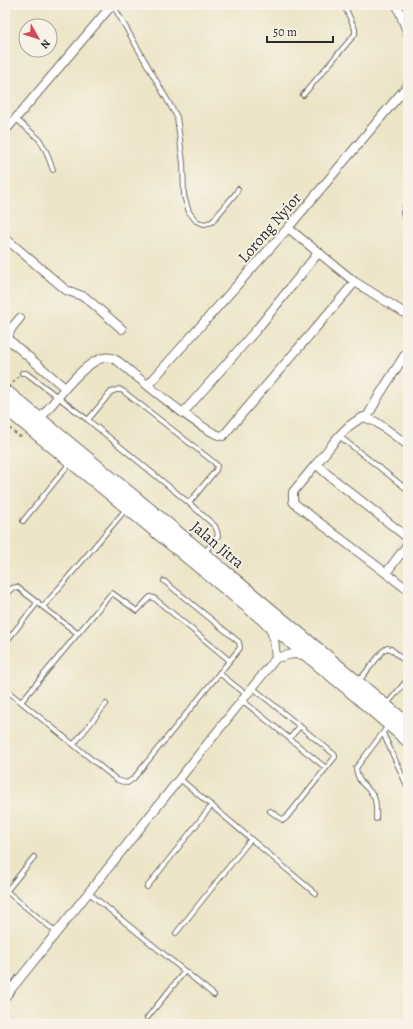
<svg xmlns="http://www.w3.org/2000/svg" width="413" height="1029" viewBox="0 0 413 1029" font-family="Alegreya,serif">
	<style>
		.lines { fill: none; stroke-linecap: round; stroke-linejoin: round }
		.service-casing { stroke: #6f6c62; stroke-width: 6 }
		.minor-casing { stroke: #6f6c62; stroke-width: 10 }
		.trunk-casing { stroke: #6f6c62; stroke-width: 15 }
		.path { stroke: #6f6c62; stroke-width: 1.5; stroke-dasharray: 3 3; stroke-linecap: butt }
		.service { stroke: #fff; stroke-width: 4 }
		.minor { stroke: #fff; stroke-width: 8 }
		.trunk { stroke: #fff; stroke-width: 13 }
		.path-bridge { stroke: #6f6c62; stroke-width: 1.5; stroke-dasharray: 3 3; stroke-linecap: butt }
		.labels { text-anchor: middle; stroke-width: 3.5; stroke-linejoin: round; paint-order: stroke }
		.street-label { font-size: 16px; fill: #2b2b2b; stroke: #f7f3e8 }
	</style>
	<rect width="100%" height="100%" fill="#f7f3e8"/>
	<filter id="ink" filterUnits="userSpaceOnUse"><feTurbulence type="fractalNoise" baseFrequency=".025" numOctaves="2"/><feDisplacementMap in="SourceGraphic" scale="8" xChannelSelector="R" yChannelSelector="G"/><feConvolveMatrix kernelMatrix="1 2 1 2 8 2 1 2 1" color-interpolation-filters="sRGB"/></filter>
	<filter id="wash" filterUnits="userSpaceOnUse"><feTurbulence type="fractalNoise" baseFrequency=".012" numOctaves="4" result="noise"/><feDisplacementMap in="SourceGraphic" scale="16" xChannelSelector="R" yChannelSelector="G"/><feGaussianBlur stdDeviation="0.9" result="paint"/><feColorMatrix in="noise" values="0 0 0 0 0 0 0 0 0 0 0 0 0 0 0 0 0 1.4 0 .05"/><feComposite in="paint" operator="in"/></filter>
	<g filter="url(#wash)">
		<rect width="100%" height="100%" fill="#ece5c7"/>
	</g>
	<g filter="url(#ink)">
		<g class="lines">
			<g class="service-casing">
				<path id="service" d="M113 5 177 117 183 163 184 196 189 212 196 221 204 224 212 222 236 193 238 189
					M303 95 355 34V29L344 5
					M16 119 39 139 46 151 53 170
					M22 373H26L88 420 189 503 215 526 217 531 218 536 205 552
					M88 420 111 392 119 389 123 391 215 463 217 466 216 470 189 503
					M339 436 408 490
					M23 521 70 463
					M5 596 12 588 17 587 77 633
					M43 607 127 508
					M5 643 38 602
					M219 673 247 695
					M358 682 383 651 387 648 391 649 408 664
					M253 688 335 755V757L286 818 283 820 270 811
					M5 689 117 780 127 783 133 779 240 648 239 642 164 581
					M243 701 326 768
					M21 702 110 595 112 593 137 611 150 597 154 598 229 660
					M387 704 408 679
					M383 733 408 788
					M290 738 300 726
					M74 744 106 704
					M180 779 316 894
					M376 819C376 812 377 803 374 797 367 784 359 787 356 768L388 726
					M147 887 212 805
					M5 890 57 933
					M5 893 34 857
					M89 893 214 995
					M176 933 251 839
					M147 1018 185 971"/>
			</g>
			<g class="minor-casing">
				<path id="minor" d="M397 5 408 34
					M5 131 112 5
					M408 206 405 213 408 218
					M288 228 355 282 408 315
					M5 238 66 290 85 297 122 329
					M20 318C15 324 7 331 9 340L65 388
					M148 385 288 228 408 85
					M183 413 257 329 319 252
					M367 417 380 394 408 350
					M40 419C53 404 89 352 111 358 114 358 117 361 119 362 136 376 207 436 223 436L355 282
					M408 445 376 422 364 417C342 426 331 448 316 464L327 474 408 538
					M316 464 293 492V501L295 504 386 573 408 544
					M386 573 408 590
					M269 626 274 639 276 658
					M5 997 276 658 293 654 306 655"/>
			</g>
			<g class="trunk-casing">
				<path id="trunk" d="M5 391 203 554 408 725
					M5 407 349 689 408 740"/>
			</g>
			<path class="path" d="M13 383 18 377
				M5 424 18 436H22"/>
			<use href="#service" class="service"/>
			<use href="#minor" class="minor"/>
			<use href="#trunk" class="trunk"/>
			<path class="path-bridge" d="M5 393 10 386"/>
		</g>
	</g>
	<g class="labels">
		<g class="street-label">
			<text transform="translate(269 227) rotate(-49)" y="6">Lorong Nyior</text>
			<text transform="translate(218 544) rotate(40)" y="6">Jalan Jitra</text>
		</g>
	</g>
	<rect width="413" height="1029" fill="none" stroke="#f7f3e8" stroke-width="20"/>
	<g transform="translate(38 38) rotate(129)"><circle r="19" fill="#f7f3e8" stroke="#a5a39c"/>
	<path d="M0-3L7 15L0 10L-7 15Z" fill="#d1495b"/>
	<text y="-6" font-size="11" font-weight="bold" text-anchor="middle" fill="#2b2b2b">N</text>
	</g>
	<path d="M267 36v6h66v-6" fill="none" stroke="#2b2b2b" stroke-width="2"/>
	<text x="273" y="36" font-size="12" fill="#2b2b2b" stroke="#f7f3e8" stroke-width="3" paint-order="stroke">50 m</text>
</svg>
